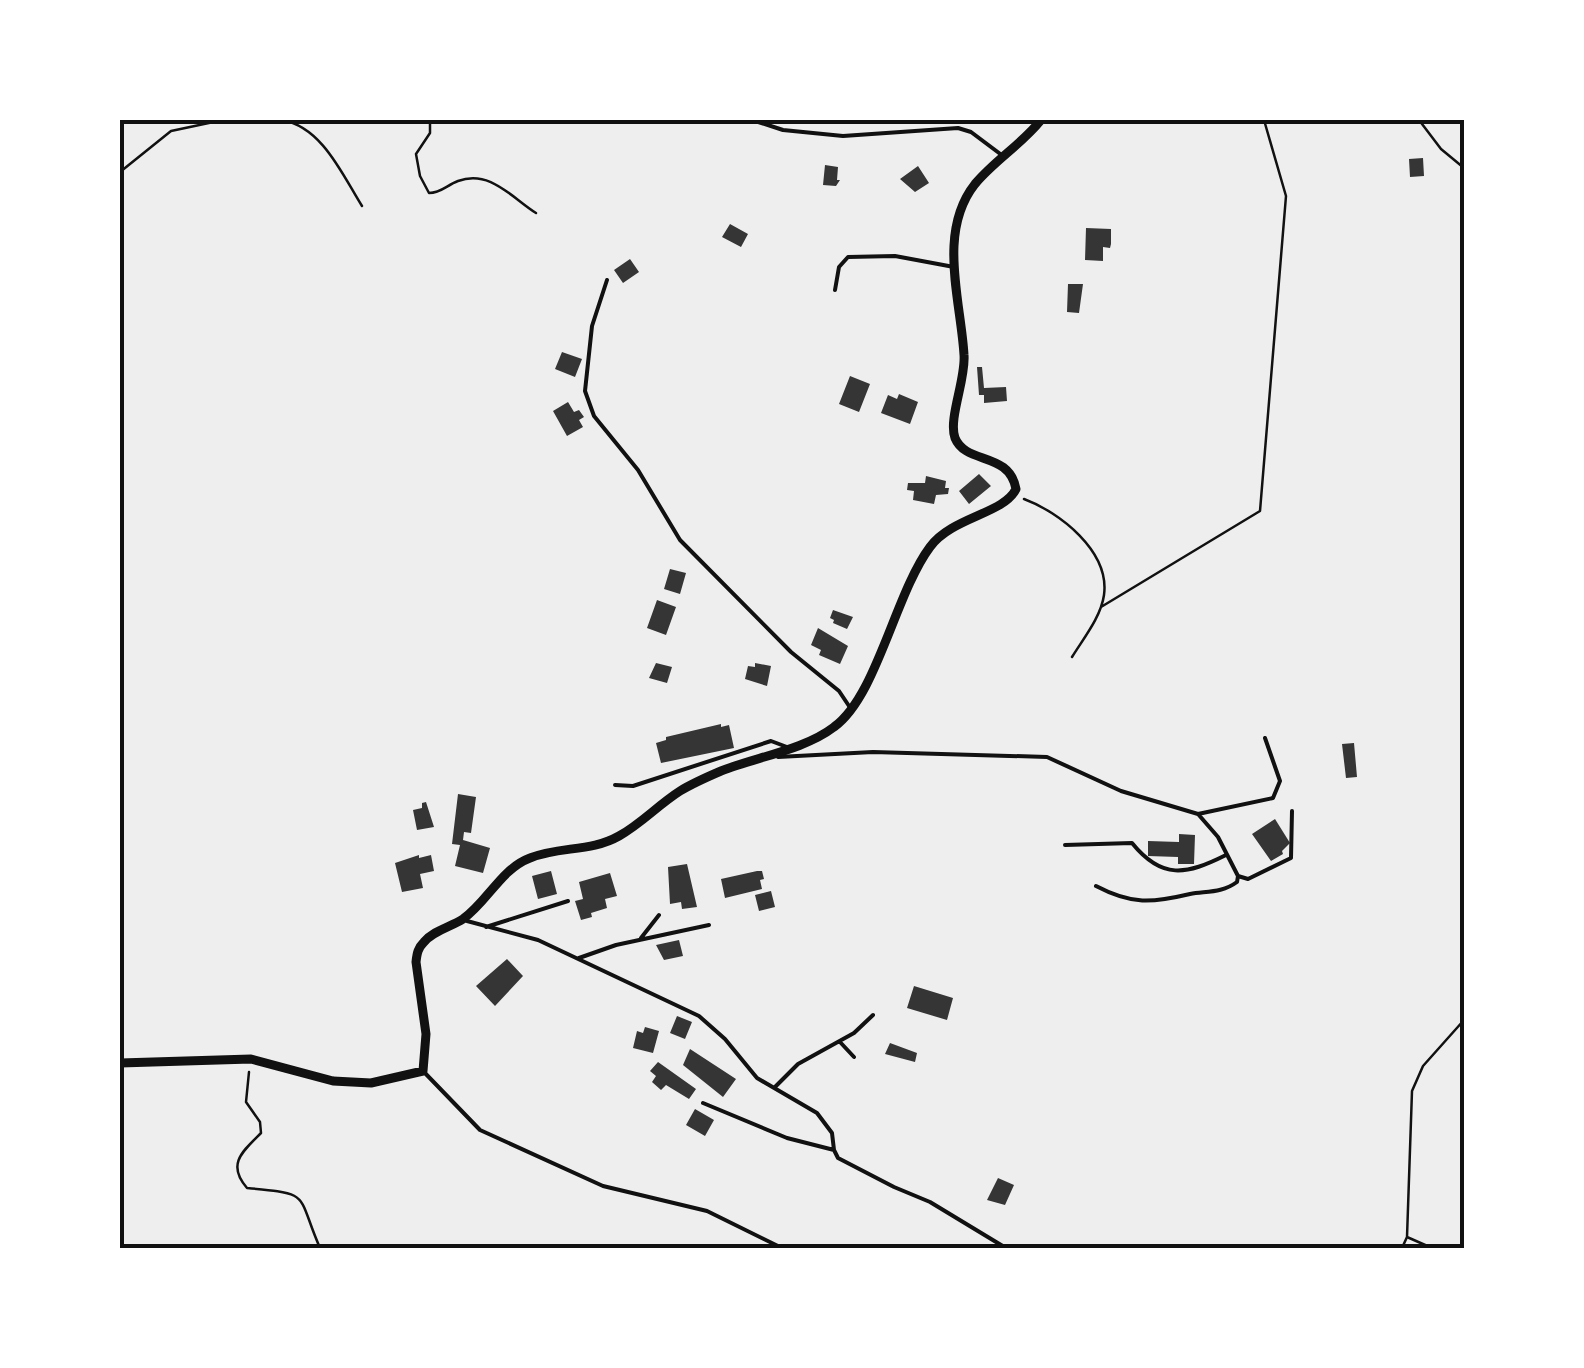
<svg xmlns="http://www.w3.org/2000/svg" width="1584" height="1368" viewBox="0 0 1584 1368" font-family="'Exo 2',sans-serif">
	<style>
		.green { fill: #eee }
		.building { fill: #353535 }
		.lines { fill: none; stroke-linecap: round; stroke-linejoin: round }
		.path { stroke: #111; stroke-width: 2.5 }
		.service { stroke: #111; stroke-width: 4 }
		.minor { stroke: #111; stroke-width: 9 }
		.neatline { fill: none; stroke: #111; stroke-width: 4 }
	</style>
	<rect width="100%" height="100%" fill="#fff"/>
	<path class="green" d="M120 120H1464V1248H120Z"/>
	<path class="building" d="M1423 158 1424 176 1410 177 1409 159Z
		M825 165 838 167 837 180H840L836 186 823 185Z
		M918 166 929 183 915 192 900 179Z
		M730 224 748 234 741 247 722 237Z
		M1086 228 1111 229V244L1110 248 1103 247V261L1085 260Z
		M630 259 639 272 623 283 614 270Z
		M1068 284H1083L1079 313 1067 312Z
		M562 352 582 359 575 377 555 369Z
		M977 367H982L984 388 1006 387 1007 401 984 403V395H979Z
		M850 376 870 384 859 412 839 404Z
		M899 394 918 402 910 424 881 413 888 395 897 399Z
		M568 402 574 412 579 410 584 417 579 420 583 427 567 436 553 411Z
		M979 474 991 486 969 504 959 491Z
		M926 476 946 481 945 488H949L948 494 936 495 934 504 913 500 914 491 907 490 908 483H925Z
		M670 569 686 573 680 594 664 589Z
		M657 600 676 607 666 635 647 628Z
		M833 610 853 617 847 629 833 623 834 620 830 618Z
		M818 628 848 646 840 664 819 655 821 650 811 645Z
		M656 663 672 667 667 683 649 678Z
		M755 663 771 666 767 686 745 679 748 666 755 667Z
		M721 724V727L729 725 734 748 661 763 656 743 666 740V737Z
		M1354 743 1357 777 1346 778 1342 744Z
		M458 794 476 797 471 833 464 832 463 840 490 848 483 873 455 866 460 845 452 844Z
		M426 802 434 827 417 830 413 810 422 808V803Z
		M1275 819 1290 843 1282 851 1283 854 1271 861 1252 834Z
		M1179 834 1195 835 1194 864H1178V857L1148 856V841L1179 842Z
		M419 855V858L431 855 434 871 420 874 423 888 402 892 395 863Z
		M687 864 697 907 682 909 681 902 670 904 668 867Z
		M551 871 557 894 538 899 532 876Z
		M757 871H762L764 879 760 880 762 889 725 898 721 879Z
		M610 873 617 896 605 899 607 908 591 913 592 917 581 920 575 901 583 899 579 882Z
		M771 891 775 907 759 911 755 895Z
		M679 940 683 956 664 960 656 945Z
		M507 959 523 976 495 1006 476 986Z
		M914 986 953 998 947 1020 907 1008Z
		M677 1016 692 1022 685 1039 670 1033Z
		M645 1027 659 1031 653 1053 633 1048 637 1031 643 1033Z
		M890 1043 917 1053 915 1062 885 1054Z
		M690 1049 736 1079 723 1097 683 1065Z
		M658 1062 696 1089 689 1099 666 1085 661 1090 652 1082 656 1076 650 1071Z
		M695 1109 714 1120 705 1136 686 1125Z
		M998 1178 1014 1185 1005 1205 987 1200Z"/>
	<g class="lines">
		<path class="path" d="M282 120C322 127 342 174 362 206
			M430 120V133L416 154 420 176 429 193C441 193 447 185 458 181 490 169 512 198 536 213
			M1419 120 1441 149 1464 168
			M120 172 171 131 223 120
			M1024 499C1059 512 1110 551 1104 595 1101 617 1083 639 1072 657
			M1101 607 1260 511 1286 196 1264 120
			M249 1072 246 1102 260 1122 261 1133C243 1151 226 1164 247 1188 313 1194 296 1193 320 1248
			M1407 1237 1432 1248
			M1402 1248 1407 1237 1412 1091 1423 1066 1464 1020"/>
		<path class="service" d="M752 120 783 130 843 136 958 128 971 132 1003 156
			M607 280 592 326 585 391 594 416 638 470 680 540 791 652 839 691 849 706
			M835 290 839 267 848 257 895 256 954 267
			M778 757 873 752 1047 757 1121 791 1198 814 1218 837 1238 876
			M615 785 633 786 771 741 787 747
			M1198 814 1273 798 1280 781 1265 738
			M1065 845 1132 843C1162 880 1186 875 1226 855
			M1238 876 1248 879 1291 858 1292 811
			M1096 886C1132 905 1152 903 1190 894 1207 891 1222 893 1237 882L1238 876
			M467 921 538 940 699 1016 725 1039 757 1078 817 1113 832 1133 834 1150 838 1158 894 1187 930 1202 1006 1248
			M486 927 568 901
			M641 938 659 915
			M579 958 616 945 709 925
			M840 1042 854 1057
			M423 1071 480 1130 603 1186 707 1211 782 1248
			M775 1087 798 1064 854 1033 873 1015
			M703 1103 787 1138 834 1150"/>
		<path class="minor" d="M120 1063 251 1059 333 1081 371 1083 423 1071 426 1034 416 962C417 953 418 948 424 942 434 930 451 927 463 919 488 901 501 869 530 858 559 846 591 852 619 836 641 824 658 805 680 791 693 783 707 777 721 771 756 757 804 750 834 727 877 696 895 594 930 547 952 517 1004 514 1016 489 1009 451 966 465 955 438 948 419 966 379 964 355 961 301 937 232 975 184 995 160 1022 144 1041 120"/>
	</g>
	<rect width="1584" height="1368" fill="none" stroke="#ffffff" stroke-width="245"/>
	<rect x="122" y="122" width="1340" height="1124" class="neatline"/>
</svg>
